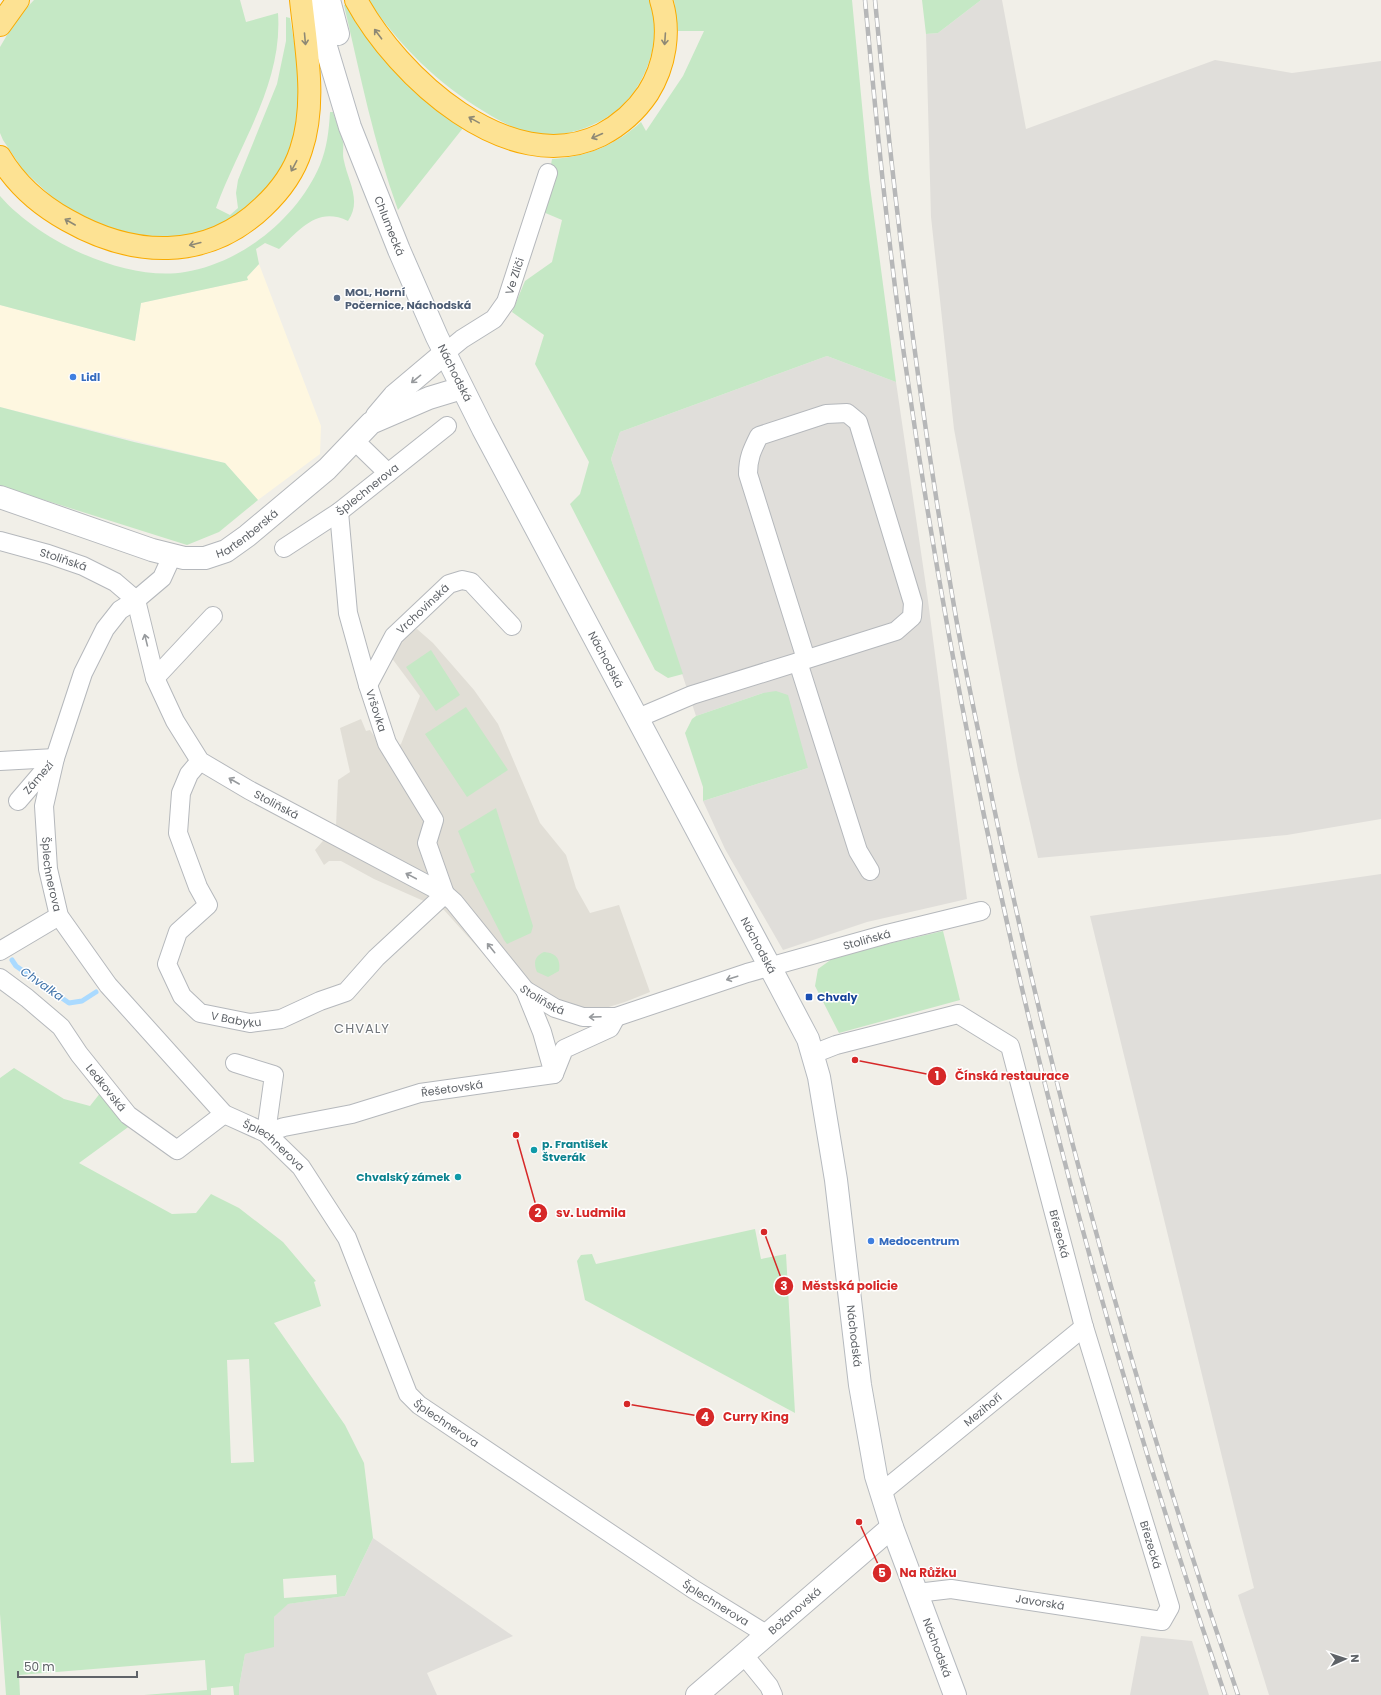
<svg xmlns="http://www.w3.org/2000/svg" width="1381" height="1695" viewBox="0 0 1381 1695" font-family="Poppins,sans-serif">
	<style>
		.commercial { fill: #fef7e0 }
		.industrial { fill: #e0deda }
		.education { fill: #e1ded6 }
		.green { fill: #c5e8c5; fill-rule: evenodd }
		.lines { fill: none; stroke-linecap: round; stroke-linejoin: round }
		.stream { stroke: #aadaff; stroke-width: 5 }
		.minor-casing { stroke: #b5b8bc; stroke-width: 20 }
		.tertiary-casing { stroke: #b5b8bc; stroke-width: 24 }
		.secondary-casing { stroke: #b6babf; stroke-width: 24 }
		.motorway-casing { stroke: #f9ab00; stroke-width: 24 }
		.minor { stroke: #fff; stroke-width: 18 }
		.tertiary { stroke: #fff; stroke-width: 22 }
		.secondary { stroke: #fff; stroke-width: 22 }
		.motorway { stroke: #fde293; stroke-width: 22 }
		.rail-casing { stroke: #b6b7b8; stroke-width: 4.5 }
		.rail { stroke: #fff; stroke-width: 3; stroke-dasharray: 9; stroke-linecap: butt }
		.oneway { stroke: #8e8975 }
		.oneway2 { stroke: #979a9d }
		.service-dot { fill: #5c6f8a; stroke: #fff; stroke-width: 1.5 }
		.shop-dot { fill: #3f7fe0; stroke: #fff; stroke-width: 1.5 }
		.transit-dot { fill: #1a4fb4; stroke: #fff; stroke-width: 1.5 }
		.culture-dot { fill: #0f9aa8; stroke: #fff; stroke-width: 1.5 }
		.labels { text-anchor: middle; stroke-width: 3; stroke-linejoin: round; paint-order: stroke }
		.street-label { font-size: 11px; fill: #5f6368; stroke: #fff }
		.service-label { font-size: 11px; font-weight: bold; fill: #4e5e75; stroke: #fff; text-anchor: start }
		.shop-label { font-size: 11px; font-weight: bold; fill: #366cbe; stroke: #fff; text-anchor: start }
		.transit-label { font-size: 11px; font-weight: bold; fill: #164399; stroke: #fff; text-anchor: start }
		.culture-label { font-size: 11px; font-weight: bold; fill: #0d838f; stroke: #fff; text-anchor: start }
		.water-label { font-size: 12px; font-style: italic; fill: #4174aa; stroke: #fff }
		.quarter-label { font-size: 13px; letter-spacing: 1px; fill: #70757a; stroke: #fff }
		.leader { fill: none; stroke: #d62828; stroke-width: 1.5 }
		.callout-dot { fill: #d62828; stroke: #fff; stroke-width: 1.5 }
		.mark-label { font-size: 12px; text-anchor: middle; font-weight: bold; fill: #fff }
		.callout-label { font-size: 12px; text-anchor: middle; font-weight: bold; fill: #d62828; stroke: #fff; stroke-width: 3; stroke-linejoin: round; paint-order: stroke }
	</style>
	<rect width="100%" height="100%" fill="#f1efe8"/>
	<path class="commercial" d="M259 264 321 426 320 454 258 500 225 463 0 407V305L135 341 141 303 247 280V277Z"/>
	<path class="industrial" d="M981 0H1002L1026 129 1215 60 1292 73 1381 61V819L1287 835 1038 858 1018 770 954 429 931 217 926 34 938 33Z
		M827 356 896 382 927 593 967 899 867 922 783 950 725 849 703 801 808 768 763 693 696 716 611 459 620 432Z
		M1381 874V1695H1269L1238 1595 1254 1588 1090 916Z
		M373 1538 513 1636 427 1673 437 1695H239V1687L245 1654 274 1646V1617L287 1604 345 1596Z
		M1141 1636 1192 1641 1209 1695H1130Z"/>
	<path class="education" d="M417 629 433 643 474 690 498 724 540 823 566 855 576 888 590 913 619 905 650 992 625 1002 599 1010 581 1011 505 978 444 910 374 879 341 861H329L324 865 315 850 336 826 338 780 350 772 340 728 361 719 366 731 370 730 386 753 401 744 420 696 388 653 396 638Z"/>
	<path class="green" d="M34 0H240L246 22 278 13C283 84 239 144 216 208L230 215 238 208 236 193 238 180 277 84 286 41V17L290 18 298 65 300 96 296 135 278 176 243 213 201 234 164 240 109 229 70 210 52 197 23 170 3 140 0 133V47L17 18Z
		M368 0H650C660 28 653 60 639 84 628 103 611 117 592 125 577 132 561 135 544 135 523 134 503 123 485 112 437 83 400 46 368 0Z
		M674 0H852L869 179 896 382 827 356 620 432 611 459 683 674 668 678 655 670 570 504 580 494 589 462 535 364 544 335 512 312 525 281 552 262 562 220 543 212 552 159C587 157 616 145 641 122L646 131 683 76 704 31H678Z
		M922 0H981L938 33 926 34Z
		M347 4C375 54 414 97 463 128L398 210C374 144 360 74 344 5Z
		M330 112H333C336 122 341 132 343 142 344 148 342 154 344 161 348 181 362 201 348 221 317 206 300 230 279 249L265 243 256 249 259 264 247 277 248 280 141 303 135 341 0 305V196C39 241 125 282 185 272 241 263 297 219 320 165 327 148 329 130 330 112Z
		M0 407 134 442 225 463 258 500 219 532 187 545 0 486Z
		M431 650 460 695 436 711 406 667Z
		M776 691 788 695 808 768 703 801V787L685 733 692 719 696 716 763 693Z
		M466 707 508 770 467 797 425 734Z
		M496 808 533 926 531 933 507 944 504 940 470 874 475 872 458 831Z
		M943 931 960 1000 839 1033 815 986 818 969 836 956Z
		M544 952C556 953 561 959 559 971L548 977 537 972C533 962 535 956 544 952Z
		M14 1068 64 1099 90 1106 101 1092 131 1125 79 1163 172 1214 196 1213 211 1194 239 1208 283 1242 316 1281 314 1282 321 1306 274 1323 345 1425 364 1463 373 1538 345 1596 288 1604 274 1617V1647L245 1654 239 1687V1695H234L233 1686 211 1688V1695H144L207 1690 205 1660 19 1675 20 1695H6L0 1614V1078ZM249 1359 254 1462 231 1463 227 1360ZM336 1575 337 1594 284 1598 283 1579Z
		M755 1229 761 1259 786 1254 795 1413 585 1300 577 1261 581 1255 592 1254 596 1264Z"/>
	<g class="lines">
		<path class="stream" d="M12 960 16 966 69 1003 82 1001 96 992"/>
		<g class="minor-casing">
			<g id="minor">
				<path id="s1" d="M445 353 462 339 494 319 506 302 548 173"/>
				<path d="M355 441 388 473"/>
				<path id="s2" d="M339 512 348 613 368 685 387 743 434 820 427 843 445 894"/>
				<path id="s3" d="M0 541 48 554 83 566 115 582 136 600 155 678 175 721 200 761 249 790 445 894 454 902 525 990 555 1008 583 1017H616L747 973 887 934 981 911"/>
				<path id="s4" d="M284 548 339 512 447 426"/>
				<path id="s5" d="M172 556 162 578 136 600 120 610 105 629 83 673 55 758 44 806 48 869 59 916 108 985 224 1114 266 1133 301 1167 347 1238 408 1394 419 1405 693 1589 766 1634"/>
				<path d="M798 662 896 631 912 617 913 603 858 422 847 413 826 414 759 436C752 450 748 458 748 474L806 659"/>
				<path d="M155 678 213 616"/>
				<path id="s6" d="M368 685 394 636 449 584 462 580 471 582 512 626"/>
				<path d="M638 718 692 695 798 662 858 851 870 871"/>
				<path d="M0 761 55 758"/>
				<path id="s7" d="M200 761 189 774 181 793 178 833 198 887 208 905 178 932 167 964 182 996 200 1013 250 1023 281 1019 320 1001 346 992 376 958 445 894"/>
				<path id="s8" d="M18 801 54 759"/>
				<path d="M0 951 59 916"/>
				<path id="s9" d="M0 978 27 998 61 1027 79 1054 128 1115 177 1150 224 1114"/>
				<path id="s10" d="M813 1054 836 1045 958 1014 1010 1046 1084 1327 1170 1607 1162 1621 951 1589 917 1593"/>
				<path id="s11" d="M235 1063 274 1075 266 1133 284 1127 352 1114 420 1093 554 1074 542 1032 525 990"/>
				<path d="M554 1074 564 1049 610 1028 616 1017"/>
				<path id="s12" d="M882 1492 1084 1327"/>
				<path d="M743 1654 769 1686 773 1695"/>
			</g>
		</g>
		<g class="tertiary-casing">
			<g id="tertiary">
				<path d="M377 416 394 396 445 353"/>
				<path id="s13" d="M0 497 152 550 184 558H205L226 551 247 536 327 469 371 423 429 398 462 388"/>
				<path id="s14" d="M697 1695 892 1527"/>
			</g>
		</g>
		<g class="secondary-casing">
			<g id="secondary">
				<path id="s15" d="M312 0 350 127 399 250 437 337 483 429 770 967 808 1039 819 1077 836 1180 860 1385 876 1476 892 1527 955 1695"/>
				<path d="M329 0 338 34"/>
			</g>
		</g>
		<g class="motorway-casing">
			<path id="motorway" d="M356 0C397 76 509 180 601 135 620 125 636 111 648 93 665 66 671 31 661 0
				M0 25 18 0
				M0 157C16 184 40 205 67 220 132 257 206 262 263 207 279 192 294 172 301 150 317 103 306 48 301 0"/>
		</g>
		<use href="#minor" class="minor"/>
		<use href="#tertiary" class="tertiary"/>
		<use href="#secondary" class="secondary"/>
		<use href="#motorway" class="motorway"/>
		<g class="rail-casing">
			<path id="rail" d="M865 0C877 128 889 255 908 382 972 828 1079 1269 1225 1695
				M875 0C894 203 919 405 954 606 965 672 980 737 993 803 1056 1105 1138 1403 1238 1695"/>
		</g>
		<use href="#rail" class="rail"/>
	</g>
	<defs><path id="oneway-shaft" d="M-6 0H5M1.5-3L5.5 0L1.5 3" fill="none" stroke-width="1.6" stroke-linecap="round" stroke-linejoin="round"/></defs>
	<g class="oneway">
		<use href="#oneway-shaft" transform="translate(378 34) rotate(-127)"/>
		<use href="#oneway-shaft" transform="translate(305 39) rotate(85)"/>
		<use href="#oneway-shaft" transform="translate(665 39) rotate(94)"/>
		<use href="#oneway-shaft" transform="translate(474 120) rotate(-151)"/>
		<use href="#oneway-shaft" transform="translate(597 136) rotate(156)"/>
		<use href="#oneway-shaft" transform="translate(294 166) rotate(118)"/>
		<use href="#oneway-shaft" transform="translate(70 222) rotate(-150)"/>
		<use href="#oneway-shaft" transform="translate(195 244) rotate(166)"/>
	</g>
	<g class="oneway2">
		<use href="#oneway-shaft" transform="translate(416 379) rotate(141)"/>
		<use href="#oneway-shaft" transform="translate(146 640) rotate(-104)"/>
		<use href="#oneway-shaft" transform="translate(234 781) rotate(-150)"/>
		<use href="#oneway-shaft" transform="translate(411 876) rotate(-152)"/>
		<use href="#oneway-shaft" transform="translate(491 948) rotate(-129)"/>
		<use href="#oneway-shaft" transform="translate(732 978) rotate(162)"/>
		<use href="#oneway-shaft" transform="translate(595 1017) rotate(178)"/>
	</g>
	<circle class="service-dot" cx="337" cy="298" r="4"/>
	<g class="shop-dot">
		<circle cx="73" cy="377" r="4"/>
		<circle cx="871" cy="1241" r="4"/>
	</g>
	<rect class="transit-dot" x="805" y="993" width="8" height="8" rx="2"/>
	<g class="culture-dot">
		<circle cx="534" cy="1150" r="4"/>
		<circle cx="458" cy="1177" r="4"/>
	</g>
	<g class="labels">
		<g class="street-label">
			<text dy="4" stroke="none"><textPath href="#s15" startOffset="239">Chlumecká</textPath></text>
			<text dy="4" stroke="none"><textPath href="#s1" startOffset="108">Ve Zliči</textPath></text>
			<text dy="4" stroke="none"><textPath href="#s15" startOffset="400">Náchodská</textPath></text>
			<text dy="4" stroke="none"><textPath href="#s4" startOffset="102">Šplechnerova</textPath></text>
			<text dy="4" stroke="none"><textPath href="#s13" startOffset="264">Hartenberská</textPath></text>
			<text dy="4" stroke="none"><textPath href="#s3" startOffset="66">Stoliňská</textPath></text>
			<text dy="4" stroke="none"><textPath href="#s6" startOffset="95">Vrchovinská</textPath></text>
			<text dy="4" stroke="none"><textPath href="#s15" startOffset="724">Náchodská</textPath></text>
			<text dy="4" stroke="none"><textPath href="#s2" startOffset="203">Vršovka</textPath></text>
			<text dy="4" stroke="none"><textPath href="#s8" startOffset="31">Zámezí</textPath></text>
			<text dy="4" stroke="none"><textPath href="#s3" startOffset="413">Stoliňská</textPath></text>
			<text dy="4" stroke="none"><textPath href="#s5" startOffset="358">Šplechnerova</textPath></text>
			<text dy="4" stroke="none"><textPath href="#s3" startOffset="1089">Stoliňská</textPath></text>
			<text dy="4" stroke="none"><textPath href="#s15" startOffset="1048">Náchodská</textPath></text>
			<text dy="4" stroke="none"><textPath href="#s3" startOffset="749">Stoliňská</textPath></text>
			<text dy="4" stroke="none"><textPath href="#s7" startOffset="327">V Babyku</textPath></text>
			<text dy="4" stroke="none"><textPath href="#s9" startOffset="154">Ledkovská</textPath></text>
			<text dy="4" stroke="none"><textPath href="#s11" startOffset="291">Řešetovská</textPath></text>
			<text dy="4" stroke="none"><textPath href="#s5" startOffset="718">Šplechnerova</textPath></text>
			<text dy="4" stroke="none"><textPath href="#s10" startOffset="406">Březecká</textPath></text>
			<text dy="4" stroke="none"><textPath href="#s15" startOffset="1455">Náchodská</textPath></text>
			<text dy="4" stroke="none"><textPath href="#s12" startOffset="130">Mezihoří</textPath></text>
			<text dy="4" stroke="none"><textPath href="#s5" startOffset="1054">Šplechnerova</textPath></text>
			<text dy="4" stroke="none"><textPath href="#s10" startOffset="730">Březecká</textPath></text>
			<text transform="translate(1040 1602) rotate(9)" y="4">Javorská</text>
			<text dy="4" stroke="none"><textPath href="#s5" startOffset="1378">Šplechnerova</textPath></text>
			<text dy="4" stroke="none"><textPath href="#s14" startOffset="129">Božanovská</textPath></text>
			<text dy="4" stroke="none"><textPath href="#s15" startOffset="1779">Náchodská</textPath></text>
		</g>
		<g class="service-label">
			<text x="345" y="296">MOL, Horní<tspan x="345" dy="13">Počernice, Náchodská</tspan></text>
		</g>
		<g class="shop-label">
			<text x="81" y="381">Lidl</text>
			<text x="879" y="1245">Medocentrum</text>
		</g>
		<g class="transit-label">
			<text x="817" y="1001">Chvaly</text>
		</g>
		<g class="culture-label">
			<text x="542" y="1148">p. František<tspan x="542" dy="13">Štverák</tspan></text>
			<text x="450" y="1181" text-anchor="end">Chvalský zámek</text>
		</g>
		<g class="water-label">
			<text transform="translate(42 984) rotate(35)" y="4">Chvalka</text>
		</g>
		<g class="quarter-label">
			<text x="362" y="1033">CHVALY</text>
		</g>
	</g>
	<path class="leader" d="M855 1060L937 1076M516 1135L538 1213M764 1232L784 1286M627 1404L705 1417M859 1522L882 1573"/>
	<g class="callout-dot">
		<circle cx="855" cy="1060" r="4"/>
		<circle cx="516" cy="1135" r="4"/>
		<circle cx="764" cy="1232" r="4"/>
		<circle cx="627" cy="1404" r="4"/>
		<circle cx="859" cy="1522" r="4"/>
		<circle cx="937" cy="1076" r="10"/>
		<circle cx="538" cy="1213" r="10"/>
		<circle cx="784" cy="1286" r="10"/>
		<circle cx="705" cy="1417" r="10"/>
		<circle cx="882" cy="1573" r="10"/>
	</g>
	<g class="mark-label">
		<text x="937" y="1080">1</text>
		<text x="538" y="1217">2</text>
		<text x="784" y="1290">3</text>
		<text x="705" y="1421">4</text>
		<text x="882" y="1577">5</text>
	</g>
	<g class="callout-label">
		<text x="1012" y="1080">Čínská restaurace</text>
		<text x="591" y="1217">sv. Ludmila</text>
		<text x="850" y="1290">Městská policie</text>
		<text x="756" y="1421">Curry King</text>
		<text x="928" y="1577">Na Růžku</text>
	</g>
	<g transform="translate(1345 1659) rotate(87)" stroke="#ffffff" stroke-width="3" paint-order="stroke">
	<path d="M0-3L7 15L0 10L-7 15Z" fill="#5f6368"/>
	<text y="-6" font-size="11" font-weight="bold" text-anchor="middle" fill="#5f6368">N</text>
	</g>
	<path d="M18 1671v6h119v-6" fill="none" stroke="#5f6368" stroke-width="2"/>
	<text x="24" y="1671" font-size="12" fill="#5f6368" stroke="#ffffff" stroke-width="3" paint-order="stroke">50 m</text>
</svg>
